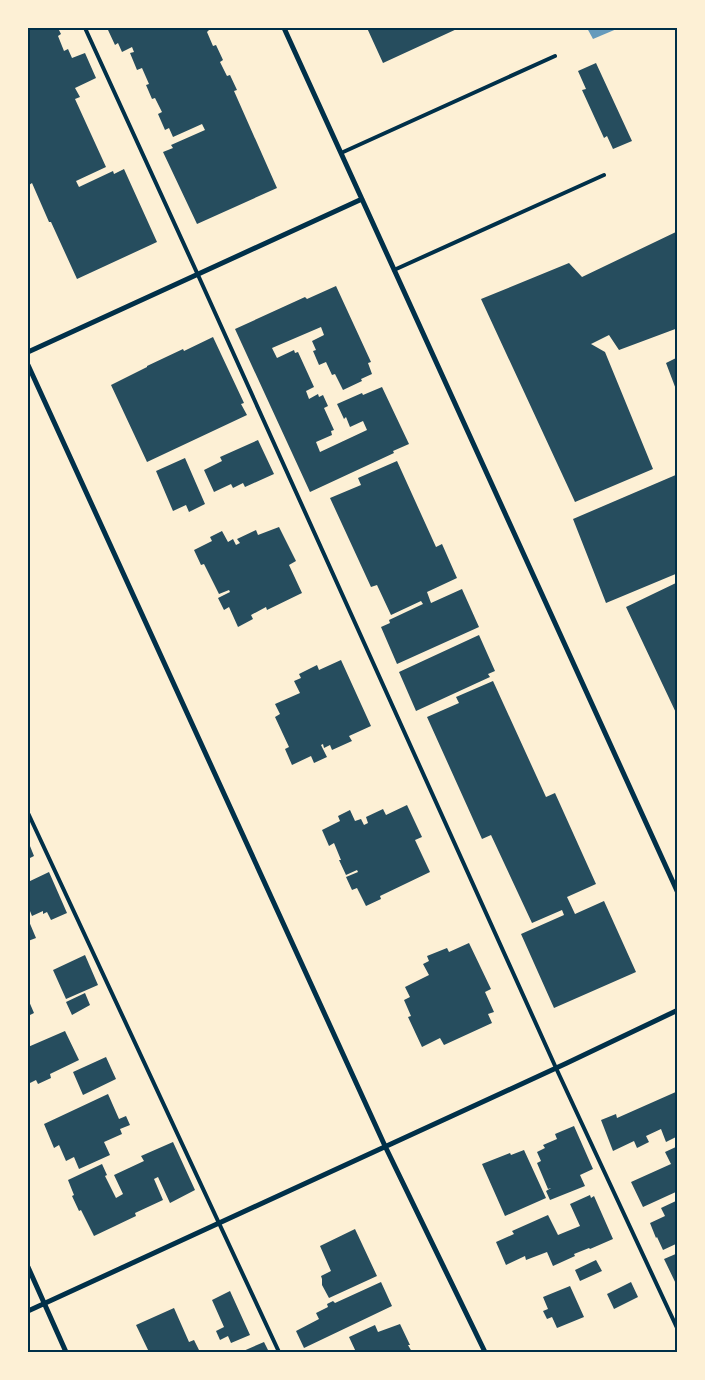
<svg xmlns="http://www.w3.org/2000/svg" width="705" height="1380" viewBox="0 0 705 1380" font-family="'PT Sans',sans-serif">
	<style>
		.water { fill: #669bbc }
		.building { fill: #264d5e }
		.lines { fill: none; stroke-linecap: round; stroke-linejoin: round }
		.service { stroke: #003049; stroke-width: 4 }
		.minor { stroke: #003049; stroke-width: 5 }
		.neatline { fill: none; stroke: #003049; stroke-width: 2 }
	</style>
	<rect width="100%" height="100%" fill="#fdf0d5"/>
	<path class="water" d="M587 28H619L593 39Z"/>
	<path class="building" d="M28 28H58L61 34 58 36 64 51 68 49 72 58 85 53 96 78 75 88 80 97 75 99 106 167 76 181 79 187 113 171 114 174 124 169 157 242 77 279 51 222H49L32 183 29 185 28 182Z
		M111 28H208L209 30 207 32 213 46 216 45 223 60 220 62 227 76 230 75 237 90 234 91 277 188 197 224 163 152 173 148 171 145 205 130 202 124 173 137 169 128 165 130 158 114 162 112 155 98 152 99 146 85 149 84 142 68 137 70 130 53 134 52 132 47 122 52 118 43 115 45 108 30 112 28Z
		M367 28H459L383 63Z
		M596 63 632 141 613 149 607 136 604 138 582 90 586 89 578 71Z
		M678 231V328L619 350 609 335 591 344 605 352 653 469 575 502 481 299 569 263 582 277Z
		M336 286 371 362 368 363 372 374 361 379 362 381 343 390 335 374 332 375 326 362 319 365 313 351 316 350 312 341 324 335 321 327 272 348 277 358 294 350 295 353 298 352 314 387 306 391 309 399 318 394 319 397 323 395 328 406 324 408 334 430 331 431 332 435 316 442 320 452 367 430 363 421 350 427 346 417 344 419 337 404 362 393 363 395 382 387 409 444 393 451 394 453 310 492 235 329 305 297 307 299Z
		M213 337 244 403 241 404 247 415 147 462 111 385 147 367V366L183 349 184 351Z
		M678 357V392H677L666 363Z
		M258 440 274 474 245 487 243 483 233 488 231 484 214 492 204 470 222 461 220 457Z
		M185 458 205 504 189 512 186 505 173 511 156 471Z
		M397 461 436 547 442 544 457 578 427 592 431 603 462 589 479 627 397 664 381 627 390 623 389 620 423 604 421 601 391 615 377 585 371 587 330 498 361 485 358 478Z
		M678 474V573L606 603 573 519Z
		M279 527 296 561 289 565 302 593 267 610 266 607 251 615 253 619 238 627 229 607 224 610 218 598 230 592 229 590 219 594 204 564 201 565 194 550 212 541 210 537 222 531 228 542 233 539 236 545 240 543 237 539 256 530 258 535Z
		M678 582V717L626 607Z
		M479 635 495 671 488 674 490 677 416 711 399 672Z
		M341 660 371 726 349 736 352 741 332 750 330 745 324 748 323 744 321 745 327 757 314 763 311 756 292 765 285 749 289 747 275 717 280 714 275 704 300 693 294 681 301 678 299 674 317 665 319 670Z
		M493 681 546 797 555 793 596 884 567 897 575 914 604 901 636 972 554 1008 521 934 564 915 562 910 532 923 491 835 482 839 427 717 459 703 456 697Z
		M407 805 422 837 415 840 430 872 380 896 381 899 366 906 357 888 352 890 346 877 358 872 357 870 346 875 339 860H341L334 843 329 846 322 830 340 821 338 816 350 810 355 821 361 819 364 825 368 823 366 817 383 809 386 815Z
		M28 841 34 856 28 859Z
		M49 872 67 913 51 920 47 912 43 914V911L32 916 28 906V882Z
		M28 919 36 938 28 941Z
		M469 943 491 989 485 992 494 1012 488 1014 492 1023 444 1045 440 1038 422 1047 408 1017 411 1016 404 1000 410 997 405 987 429 975 423 964 429 961 427 956 447 948 449 952Z
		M85 955 98 985 66 999 53 970Z
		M85 993 90 1005 72 1015 66 1002Z
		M28 999 34 1013 28 1016Z
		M65 1031 79 1060 50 1074 51 1078 38 1084 36 1080 28 1084V1047Z
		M106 1057 116 1079 83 1095 73 1072Z
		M678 1091V1136L666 1142 661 1129 646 1136 649 1142 637 1148 634 1141 613 1151 601 1120 616 1114 617 1118Z
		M108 1094 119 1119 126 1116 130 1125 120 1129 122 1134 104 1142 110 1155 79 1169 74 1157 66 1161 59 1145 54 1148 44 1124Z
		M574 1126 593 1169 580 1175 585 1186 550 1200 546 1191 551 1188 548 1189 537 1163 541 1161 537 1152 545 1148 543 1145 557 1139 555 1134Z
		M173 1142 195 1190 170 1203 158 1177 154 1179 163 1200 135 1213 136 1216 94 1236 81 1210 79 1211 72 1196 74 1195 68 1180 102 1164 107 1175 105 1176 116 1198 123 1194 114 1175 144 1161 141 1156Z
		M678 1146V1191L643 1207 631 1182 671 1164 665 1152Z
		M524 1150 546 1198 505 1216 482 1164 510 1153 511 1155Z
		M590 1195 591 1198 594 1196 613 1239 590 1249 589 1248 574 1254 575 1256 553 1266 547 1252 526 1260 525 1256 506 1265 496 1242 514 1234 512 1231 548 1215 558 1235 580 1226 570 1204Z
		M678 1200V1243L663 1250 657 1237 656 1238 650 1223 665 1216 661 1208Z
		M355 1229 377 1276 329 1298 322 1285V1279L321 1276 331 1271 320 1246Z
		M678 1253V1288L664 1259Z
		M596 1260 602 1271 580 1281 575 1270Z
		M381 1282 392 1306 304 1348 296 1331 319 1319 316 1313 328 1307 327 1304 333 1301 335 1303Z
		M631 1282 638 1297 614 1309 607 1294Z
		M570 1286 584 1317 557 1328 552 1317 547 1319 543 1311 548 1309 543 1297Z
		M230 1291 250 1335 231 1343 228 1336 220 1340 216 1331 224 1327 212 1300Z
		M174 1308 189 1342 194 1340 200 1352H149L136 1325Z
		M400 1324 410 1345H408L412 1352H356L349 1337 375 1325 378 1332Z
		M264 1342 269 1352H241Z"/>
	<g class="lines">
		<path class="service" d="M85 28 198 275 556 1068 678 1330
			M341 153 555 56
			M394 270 604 175
			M28 813 279 1352"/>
		<path class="minor" d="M284 28 678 893
			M28 352 362 199
			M28 365 385 1146 485 1352
			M28 1267 66 1352
			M28 1311 567 1063 678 1010"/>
	</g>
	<rect width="705" height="1380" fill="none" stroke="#fdf0d5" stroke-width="58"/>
	<rect x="29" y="29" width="647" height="1322" class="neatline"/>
</svg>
